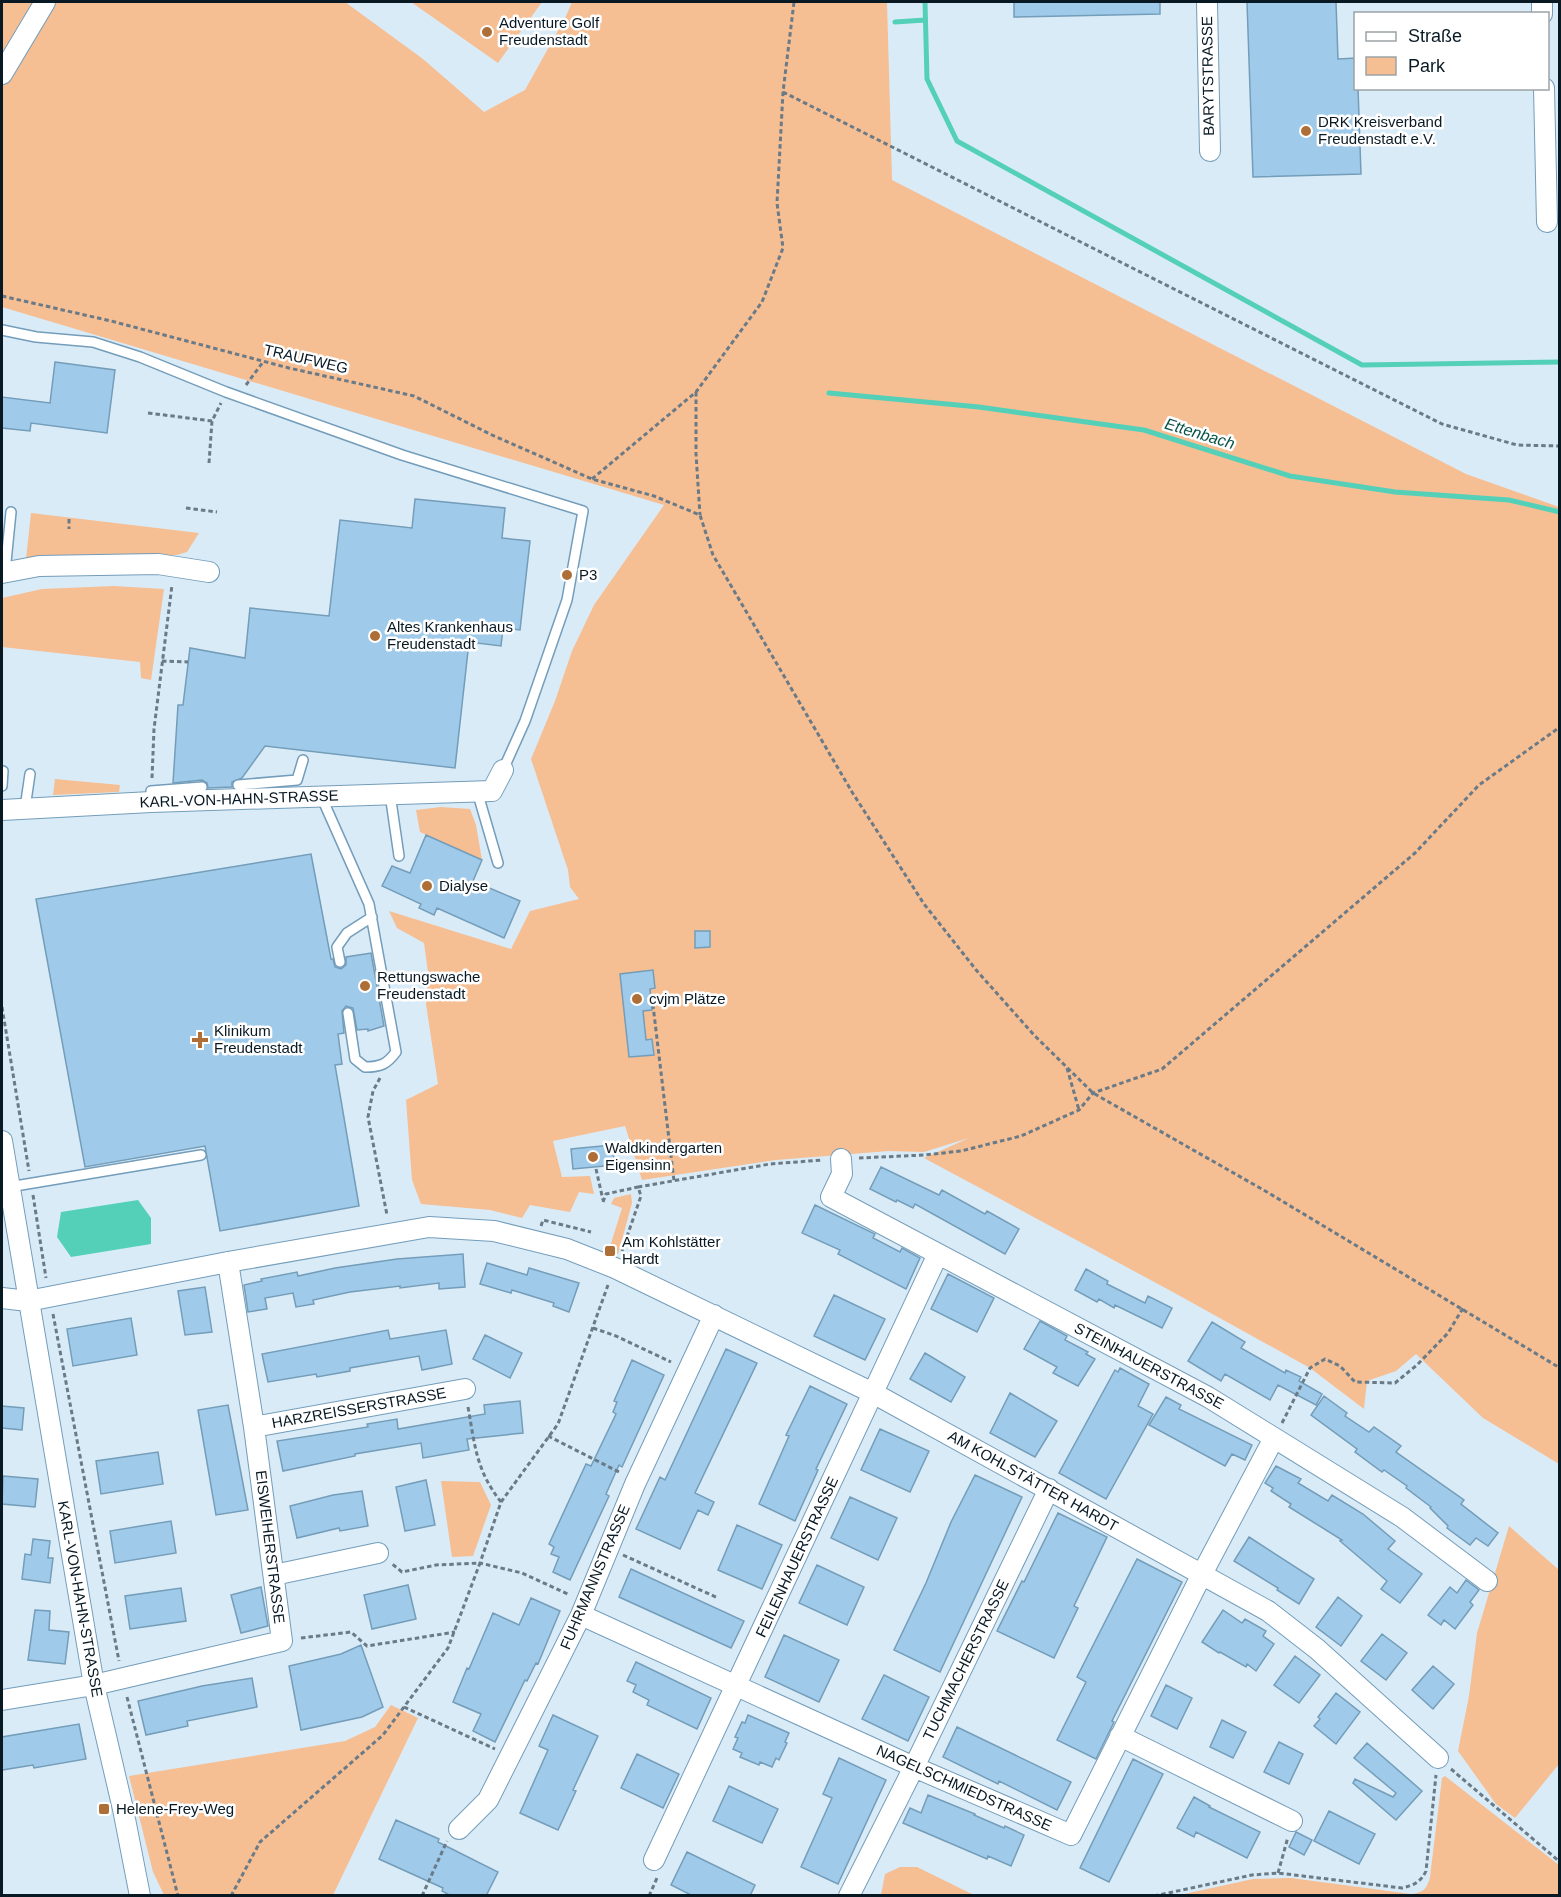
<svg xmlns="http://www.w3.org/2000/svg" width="1561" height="1897" viewBox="0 0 1561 1897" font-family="Helvetica,sans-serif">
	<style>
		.green { fill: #f6be93 }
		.water { fill: #54d0b9 }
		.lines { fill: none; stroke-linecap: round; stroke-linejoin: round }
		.stream { stroke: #54d0b9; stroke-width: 5 }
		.building { fill: #9fcae9; stroke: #739db9; stroke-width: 1.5 }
		.lane-casing { stroke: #739dba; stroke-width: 12 }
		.street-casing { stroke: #739dba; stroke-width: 22 }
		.path { stroke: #6a7b87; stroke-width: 3; stroke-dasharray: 4.5 3; stroke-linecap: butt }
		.lane { stroke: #fff; stroke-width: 9 }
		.street { stroke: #fff; stroke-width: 20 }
		.poi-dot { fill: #ae6e37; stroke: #fff; stroke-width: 2 }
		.labels { text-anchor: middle; stroke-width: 5; stroke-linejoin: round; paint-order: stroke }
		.poi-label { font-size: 15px; fill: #081924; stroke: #fff; text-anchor: start }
		.street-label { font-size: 15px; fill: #081924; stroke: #fff }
		.water-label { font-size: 16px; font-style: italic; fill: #075247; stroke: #fff }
	</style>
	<rect width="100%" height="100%" fill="#daebf8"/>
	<path class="green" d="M2 2H345L423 59 484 112 525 90 566 16 572 2H887L892 180 1466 474 1559 507V1464L1483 1418 1416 1354 1396 1371 1367 1381 1364 1409 1310 1368 1171 1291 924 1158 969 1138 924 1152 889 1151 776 1160 642 1180 625 1126 553 1141 562 1177 590 1176 594 1194 579 1192 570 1212 530 1205 522 1218 490 1210 421 1204 412 1180 406 1100 438 1084 426 1004 428 972 424 943 397 928 389 911 511 949 530 911 579 899 570 887 568 870 531 759 555 701 572 651 594 605 664 505 2 307Z
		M411 2H542L498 63Z
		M31 513 199 533 187 552 177 555H111L26 559Z
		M114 586 164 589 151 680 141 678 140 662 2 647V598L42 589Z
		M55 779 120 785 119 792 53 795Z
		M441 807 470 809 476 825 482 860 420 832 416 810Z
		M631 1194 632 1203 618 1254 609 1250 622 1208 611 1204 614 1198Z
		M441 1481 480 1482 491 1505 473 1556 452 1557Z
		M1509 1526 1559 1570V1764L1515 1818 1496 1804 1458 1751 1469 1696 1477 1633Z
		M391 1705 418 1718 333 1895H164L153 1872 129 1776 345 1741 375 1727Z
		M1445 1776 1559 1865V1895H1180L1253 1879 1291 1878 1411 1894C1423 1893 1427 1889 1430 1877L1442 1778Z
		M900 1867H917L974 1895H881L885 1874Z"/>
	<path class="water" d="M138 1200 151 1218V1244L71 1257 57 1237 61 1212Z"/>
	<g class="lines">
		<path class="stream" d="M925 2 927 79 957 141 1362 365 1560 362
			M895 22 925 20
			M829 393 979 407 1144 430 1290 476 1395 492 1509 500 1560 512"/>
	</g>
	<path class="building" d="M1014 2H1160V14L1014 17Z
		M1247 2H1336L1338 59 1356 58V88H1358L1361 174 1253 177Z
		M55 362 115 370 107 433 31 423 30 431 2 428V397L50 403Z
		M415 499 505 508 502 538 530 541 520 630 503 628 501 646 469 642 455 768 265 746 242 778 232 782V787L208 788 207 783 202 780 173 783 178 705H183L190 648 245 658 250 608 329 616 340 520 412 528Z
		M426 835 482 860 473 881 520 901 504 938 437 908 434 915 419 908 421 904 382 886 392 866 410 873Z
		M311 854 331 959H333L335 967 341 969 346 965V957L371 953 384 1026 368 1031V1029L357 1030 353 1008 346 1006 342 1011 344 1033 338 1034 342 1064 335 1065 359 1206 220 1231 205 1146 85 1167 36 899Z
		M695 931H710V947L695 948Z
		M653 970 655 988 650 989 652 1010 643 1011 646 1040 652 1039 654 1055 629 1057 620 974Z
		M612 1145 615 1165 573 1169 571 1149Z
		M881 1167 939 1195 942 1190 985 1214 987 1211 1019 1229 1005 1254 915 1204 913 1208 897 1200 896 1202 870 1189Z
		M815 1205 875 1234 873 1238 900 1252 902 1248 920 1258 906 1289 838 1254 840 1250 802 1233Z
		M463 1254 465 1287 439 1289V1283L400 1288V1286L350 1292 313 1300 314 1304 296 1307 293 1293 265 1298 267 1309 248 1312 244 1285 262 1281 261 1279 297 1272 298 1276 335 1268 397 1259Z
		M487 1263 527 1275 529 1268 579 1283 569 1312 553 1306 554 1303 512 1290 511 1293 480 1284Z
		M1086 1269 1108 1281 1107 1284 1145 1303 1148 1296 1172 1308 1162 1328 1115 1305 1114 1308 1099 1299 1097 1302 1075 1290Z
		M948 1274 994 1298 977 1332 931 1309Z
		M205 1287 212 1332 185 1335 178 1291Z
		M834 1295 885 1319 865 1360 814 1336Z
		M131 1318 137 1355 73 1366 67 1329Z
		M1040 1321 1067 1336 1065 1340 1088 1352 1086 1354 1095 1359 1078 1386 1053 1373 1057 1367 1024 1349Z
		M1212 1322 1245 1342 1241 1348 1285 1373 1286 1370 1301 1377 1299 1381 1322 1394 1316 1405 1278 1385 1270 1400 1225 1374 1221 1381 1188 1361Z
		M388 1330 390 1339 446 1330 452 1364 422 1370 419 1356 350 1368V1371L317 1377 316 1374 268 1382 262 1354Z
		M485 1335 522 1353 510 1378 473 1359Z
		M726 1349 757 1363 695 1493 714 1502 708 1515 698 1510 680 1549 636 1529 660 1477 665 1480Z
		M925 1353 965 1377 951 1402 910 1379Z
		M632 1360 664 1375 622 1467 619 1465 606 1494 609 1496 570 1580 553 1572 559 1557 551 1554 554 1547 549 1544 586 1464 591 1466 616 1414 613 1412 617 1402 614 1401Z
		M1120 1368 1149 1384 1138 1406 1153 1414 1106 1499 1059 1473 1115 1370 1118 1372Z
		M810 1386 847 1404 816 1469 818 1470 795 1521 759 1504 789 1436 786 1435Z
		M1010 1393 1057 1421 1035 1457 990 1433Z
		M1324 1396 1347 1413 1345 1416 1369 1432 1374 1427 1401 1446 1396 1452 1464 1500 1461 1504 1498 1533 1488 1546 1476 1538 1470 1545 1447 1528 1448 1526 1430 1508 1431 1507 1406 1488 1407 1486 1384 1470 1382 1472 1355 1452 1357 1449 1311 1415Z
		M1166 1397 1181 1405 1179 1409 1252 1445 1245 1460 1232 1454 1225 1466 1149 1425Z
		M520 1401 523 1433 467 1439 469 1450 423 1458 421 1443 355 1454V1456L283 1471 277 1441 368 1427 367 1424 397 1419 398 1429 485 1414 484 1405Z
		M228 1405 248 1510 216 1515 198 1410Z
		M2 1406 24 1408 22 1430 2 1428Z
		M880 1429 929 1451 910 1492 861 1470Z
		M158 1452 163 1484 101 1494 96 1461Z
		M1276 1466 1301 1479 1298 1483 1328 1501 1332 1495 1363 1514 1395 1541 1388 1549 1422 1574 1400 1603 1381 1589 1387 1581 1340 1541 1342 1540 1289 1507 1291 1504 1271 1491 1273 1488 1265 1483Z
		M975 1475 1022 1497 940 1672 894 1650 926 1583 951 1522Z
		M3 1476 38 1479 35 1507 2 1504Z
		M426 1480 435 1525 405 1531 396 1487Z
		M362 1491 368 1526 340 1531 339 1528 297 1538 290 1506 333 1495Z
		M850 1497 897 1518 878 1560 831 1538Z
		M1058 1513 1107 1537 1074 1606 1078 1608 1054 1658 997 1631 1022 1581 1024 1582Z
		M171 1521 176 1553 115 1563 110 1531Z
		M737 1525 782 1545 762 1589 718 1570Z
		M1249 1537 1314 1579 1299 1604 1277 1590 1278 1588 1234 1561Z
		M33 1539 50 1541 48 1558H53L50 1583 22 1579 25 1554 31 1555Z
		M1137 1559 1182 1582 1112 1721 1114 1722 1096 1759 1057 1740 1086 1682 1077 1677Z
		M817 1565 864 1587 847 1625 799 1603Z
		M631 1569 744 1621 731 1648 619 1597Z
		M1466 1580 1479 1590 1470 1602 1473 1605 1455 1629 1444 1620 1441 1625 1428 1615 1450 1587 1457 1593Z
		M408 1585 416 1619 372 1629 364 1595Z
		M261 1587 268 1626 241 1633 231 1595Z
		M181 1588 186 1621 130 1629 125 1596Z
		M1338 1597 1362 1616 1341 1646 1316 1627Z
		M531 1598 560 1611 538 1664 536 1663 527 1681 525 1680 495 1742 473 1731 481 1714 453 1702 467 1668 469 1669 493 1613 519 1625Z
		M35 1610 50 1611 49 1630 69 1632 65 1664 28 1660Z
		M1223 1610 1242 1623 1245 1619 1266 1631 1263 1636 1274 1644 1256 1671 1247 1664 1246 1667 1220 1652 1219 1653 1202 1642Z
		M1382 1634 1407 1653 1386 1680 1361 1661Z
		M784 1635 839 1660 819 1702 765 1677Z
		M361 1645 383 1707 362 1717 301 1730 289 1666 341 1654Z
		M1295 1656 1320 1675 1299 1703 1274 1685Z
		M636 1662 711 1698 697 1729 647 1705 649 1700 633 1692 636 1685 627 1681Z
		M1433 1666 1454 1684 1433 1709 1412 1690Z
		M884 1675 929 1697 908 1741 862 1719Z
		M252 1678 257 1707 187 1721 188 1726 146 1735 138 1701 202 1686Z
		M1166 1685 1192 1698 1177 1729 1151 1716Z
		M1336 1693 1360 1712 1336 1744 1314 1726 1320 1719 1318 1717Z
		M553 1715 598 1736 573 1790 576 1791 558 1830 520 1813 548 1750 539 1746Z
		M748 1715 789 1733 785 1742 787 1743 779 1760 776 1758 772 1767 760 1762 759 1765 740 1757 742 1753 733 1749 738 1738 735 1737 742 1722 745 1723Z
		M1222 1720 1246 1732 1233 1758 1210 1747Z
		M79 1724 86 1759 34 1768 33 1765 2 1770V1737Z
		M957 1727 1071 1782 1057 1810 999 1781 998 1784 943 1757Z
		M1279 1742 1303 1754 1289 1784 1264 1772Z
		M1367 1743 1422 1791 1396 1820 1353 1783 1355 1779 1393 1797 1396 1793 1354 1758Z
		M637 1754 679 1774 663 1808 621 1788Z
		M839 1758 886 1780 838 1884 801 1867 832 1798 823 1794Z
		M1133 1759 1163 1774 1109 1882 1080 1868Z
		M729 1786 778 1809 762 1843 713 1821Z
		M928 1795 975 1814 974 1815 1004 1828 1005 1826 1024 1835 1011 1866 988 1856 987 1859 903 1823 910 1808 921 1813Z
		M1194 1797 1210 1806 1209 1807 1260 1832 1247 1858 1196 1832 1194 1837 1177 1828Z
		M1329 1811 1375 1834 1359 1864 1314 1841Z
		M396 1820 439 1839 438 1842 498 1872 486 1896H451L442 1891 443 1888 379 1859Z
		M1296 1832 1312 1840 1304 1855 1289 1847Z
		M687 1852 755 1885 750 1896H693L671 1885Z"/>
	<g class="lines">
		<g class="lane-casing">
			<path id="lane" d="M2 330 36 337 93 342 140 357 226 392 402 455 583 511 567 600 525 721 503 770
				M5 572 11 512
				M238 785 297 780 303 760
				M2 786 3 771
				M477 791 498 863
				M390 794 399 856
				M321 796 369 904 396 1052C387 1064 381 1067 365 1067L355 1059 348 1013
				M151 802V791L202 787
				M25 808 30 774
				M340 962 337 947 347 933 372 917
				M9 1187 201 1155"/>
		</g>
		<g class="street-casing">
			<path id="street" d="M1207 2 1210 151
				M1542 2V14
				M2 74 45 2
				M1544 88 1547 222
				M2 573 39 566 158 564 209 572
				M2 810 151 802 492 791 503 770
				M2 1141 94 1685 123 1809 140 1896
				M841 1159 842 1174 831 1197 1208 1397 1402 1517 1487 1581
				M2 1298 28 1301 228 1262 429 1227 494 1231 567 1249 615 1268 873 1393 1268 1611 1317 1649 1438 1758
				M254 1427 465 1389
				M274 1575 378 1553
				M581 1615 914 1767 1071 1835 1202 1574 1274 1438
				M2 1700 94 1685 282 1641 254 1427 228 1262
				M1120 1736 1292 1821
				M459 1829 488 1800 581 1615 635 1484 714 1315
				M654 1860 938 1254
				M849 1896 914 1767 1049 1489"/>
		</g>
		<path class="path" d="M783 92 1442 424 1517 445 1560 446
			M2 296 111 321 289 368 414 396 492 435 592 479 654 496 700 515 713 555 852 792 924 904 977 971 1034 1035 1093 1093 1267 1192 1560 1368
			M246 385 263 362
			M696 392V454L700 515
			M148 413 212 421 221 403
			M209 463 212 421
			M592 479 696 392 762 302 783 248 777 203 783 92 794 2
			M186 508 217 512
			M69 519V529
			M162 661 188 662
			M152 778 154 729 172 585
			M652 997 674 1181
			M2 1007 29 1171
			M1067 1068 1079 1110
			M380 1078 373 1091 368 1117 387 1215
			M859 1158 925 1155 961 1151 1021 1136 1079 1110 1093 1093 1162 1069 1415 853 1479 785 1560 727
			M596 1169 603 1200
			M33 1195 46 1278
			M603 1202 606 1194 638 1187
			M541 1226 543 1220 591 1232
			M622 1251 641 1196 638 1187 770 1164 823 1160
			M53 1314 119 1661
			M593 1328 616 1336 671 1362
			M468 1407C475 1446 476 1470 501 1502L480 1563 522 1573 570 1595
			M1282 1423 1310 1368 1325 1359 1340 1366 1355 1382 1395 1383 1417 1365 1448 1333 1463 1308
			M548 1436 621 1473
			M501 1502 558 1424 608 1285
			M623 1555 718 1598
			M301 1638 351 1632 367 1646 455 1632
			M127 1697 178 1896
			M404 1707 495 1749
			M1451 1769 1560 1862
			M1278 1873 1288 1837
			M231 1896 260 1842 383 1735 448 1648 480 1563 436 1565 402 1572 391 1563
			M422 1896 447 1841
			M649 1896 657 1878
			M1154 1896 1252 1875 1278 1873 1402 1888C1414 1885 1421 1882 1426 1871L1436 1775"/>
		<use href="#lane" class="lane"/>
		<use href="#street" class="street"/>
	</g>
	<g class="poi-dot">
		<circle cx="487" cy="32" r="6"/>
		<circle cx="1306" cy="131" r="6"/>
		<circle cx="567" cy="575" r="6"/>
		<circle cx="375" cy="636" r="6"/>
		<circle cx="427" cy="886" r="6"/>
		<circle cx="365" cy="986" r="6"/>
		<circle cx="637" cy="999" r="6"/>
		<path d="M197 1031h6v6h6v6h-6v6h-6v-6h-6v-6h6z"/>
		<circle cx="593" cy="1157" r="6"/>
		<rect x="604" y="1245" width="12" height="12" rx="3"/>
		<rect x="98" y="1803" width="12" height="12" rx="3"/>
	</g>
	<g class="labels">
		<g class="poi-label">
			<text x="499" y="28">Adventure Golf<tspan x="499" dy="17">Freudenstadt</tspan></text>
			<text x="1318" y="127">DRK Kreisverband<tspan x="1318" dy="17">Freudenstadt e.V.</tspan></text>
			<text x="579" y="580">P3</text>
			<text x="387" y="632">Altes Krankenhaus<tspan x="387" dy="17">Freudenstadt</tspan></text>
			<text x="439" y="891">Dialyse</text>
			<text x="377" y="982">Rettungswache<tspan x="377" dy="17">Freudenstadt</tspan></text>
			<text x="649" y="1004">cvjm Plätze</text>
			<text x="214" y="1036">Klinikum<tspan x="214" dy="17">Freudenstadt</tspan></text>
			<text x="605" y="1153">Waldkindergarten<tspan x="605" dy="17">Eigensinn</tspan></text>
			<text x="622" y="1247">Am Kohlstätter<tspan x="622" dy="17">Hardt</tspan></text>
			<text x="116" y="1814">Helene-Frey-Weg</text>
		</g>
		<g class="street-label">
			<text transform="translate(1208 76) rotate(-91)" y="5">BARYTSTRASSE</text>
			<text transform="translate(306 359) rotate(13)" y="5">TRAUFWEG</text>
			<text transform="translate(239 799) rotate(-2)" y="5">KARL-VON-HAHN-STRASSE</text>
			<text transform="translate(1149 1366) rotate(28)" y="5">STEINHAUERSTRASSE</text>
			<text transform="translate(359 1408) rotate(-10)" y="5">HARZREISSERSTRASSE</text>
			<text transform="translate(1033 1481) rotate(29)" y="5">AM KOHLSTÄTTER HARDT</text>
			<text transform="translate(270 1547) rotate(83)" y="5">EISWEIHERSTRASSE</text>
			<text transform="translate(797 1557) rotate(-65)" y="5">FEILENHAUERSTRASSE</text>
			<text transform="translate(595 1577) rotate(-67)" y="5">FUHRMANNSTRASSE</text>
			<text transform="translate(80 1599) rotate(80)" y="5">KARL-VON-HAHN-STRASSE</text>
			<text transform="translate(966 1660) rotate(-64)" y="5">TUCHMACHERSTRASSE</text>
			<text transform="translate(964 1788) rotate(24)" y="5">NAGELSCHMIEDSTRASSE</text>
		</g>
		<g class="water-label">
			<text transform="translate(1200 433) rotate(17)" y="6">Ettenbach</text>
		</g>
	</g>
	<rect width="1561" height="1897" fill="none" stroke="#081924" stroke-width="6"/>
	<rect x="1354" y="12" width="195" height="78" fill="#ffffff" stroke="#9ca3a7" stroke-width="1.5"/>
	<rect x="1366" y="32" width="30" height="9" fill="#ffffff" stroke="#9ca3a7" stroke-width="1.5"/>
	<text x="1408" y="42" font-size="18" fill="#081924">Straße</text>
	<rect x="1366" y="57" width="30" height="18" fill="#f6be93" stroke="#9ca3a7" stroke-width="1.5"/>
	<text x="1408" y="72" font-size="18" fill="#081924">Park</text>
</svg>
